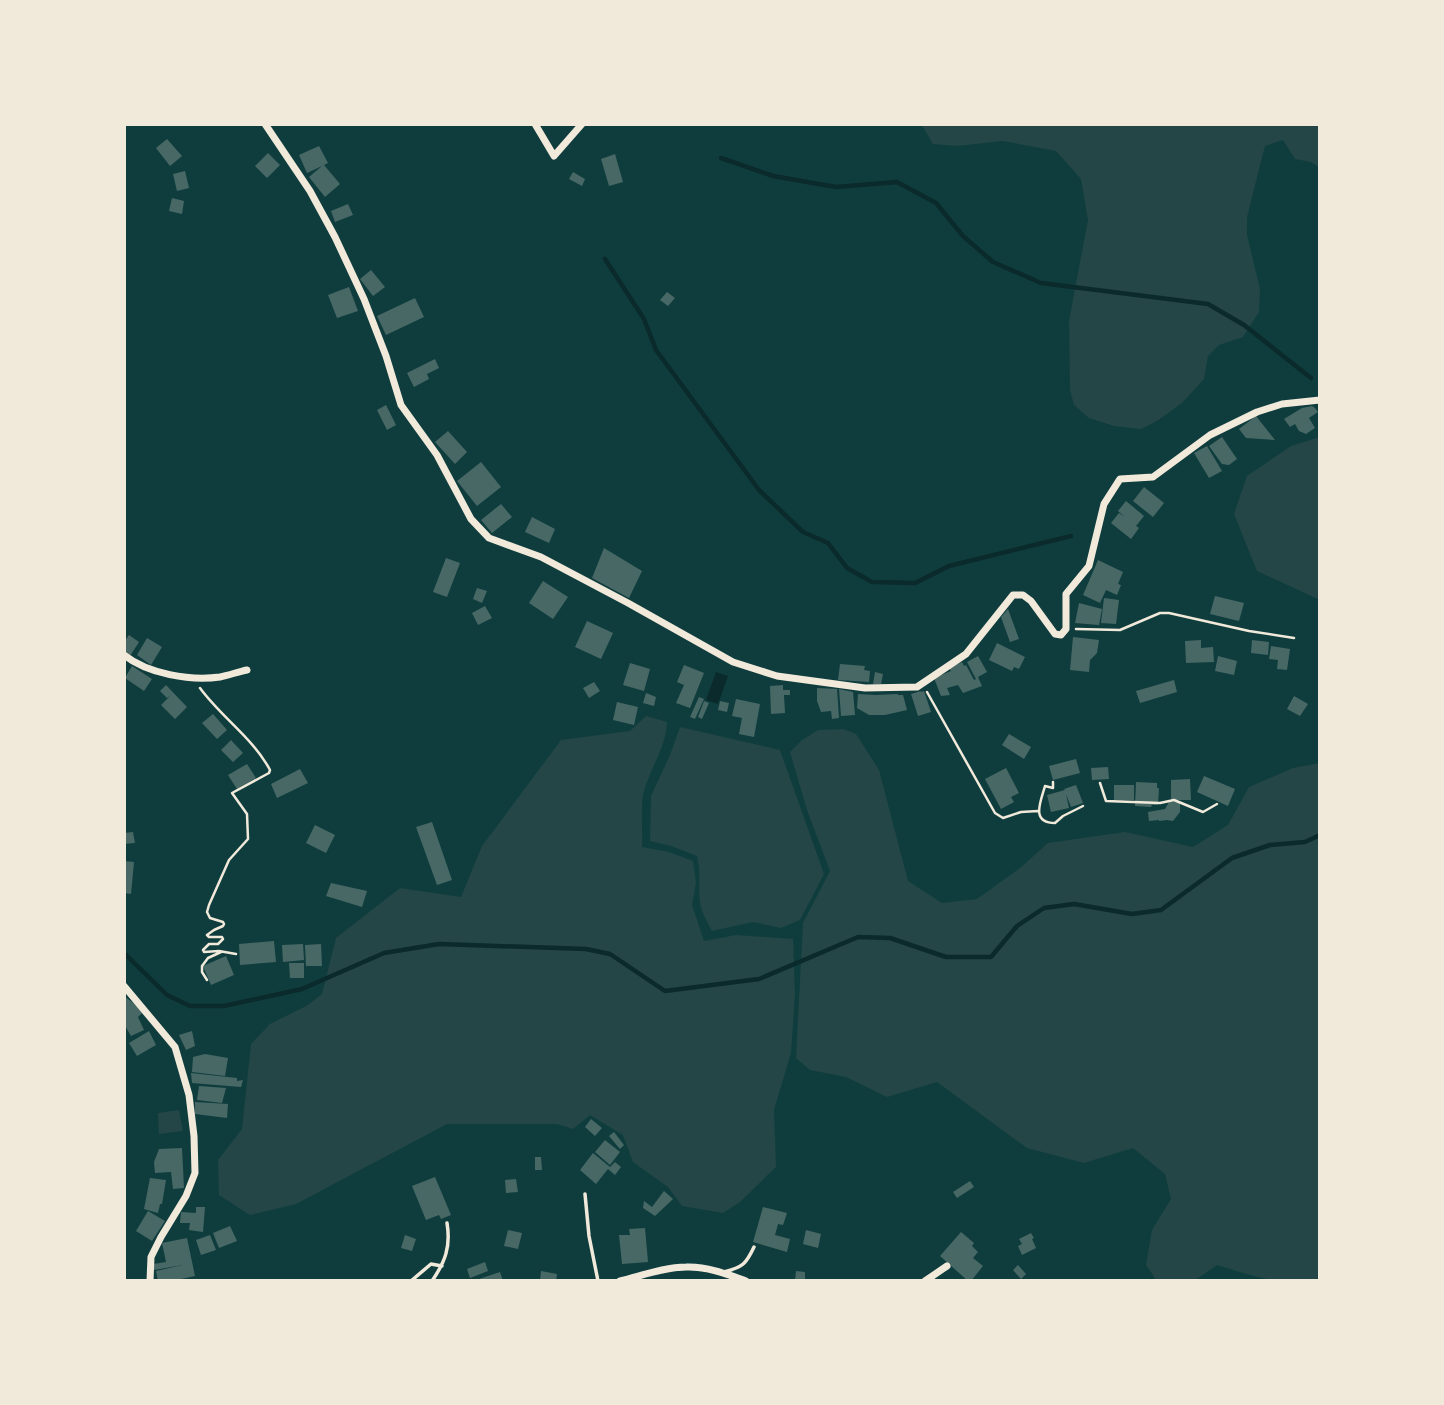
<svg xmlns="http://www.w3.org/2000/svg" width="1444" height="1405" viewBox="0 0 1444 1405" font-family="'Noto Sans',sans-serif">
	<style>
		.green { fill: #244646 }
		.water { fill: #0a2a2b }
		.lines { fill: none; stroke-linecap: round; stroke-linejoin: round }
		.stream { stroke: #0a2a2b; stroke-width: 4.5 }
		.building { fill: #486865 }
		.path { stroke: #f1e9da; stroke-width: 2.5 }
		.service { stroke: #f1e9da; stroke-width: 3.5 }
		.minor { stroke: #f1e9da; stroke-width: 7 }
	</style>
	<rect width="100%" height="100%" fill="#0f3d3e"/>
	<path class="green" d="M921 124H1320V168L1311 162 1295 159 1283 140 1265 146 1247 217V235L1260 289 1259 312 1243 337 1219 345 1208 356 1204 379 1182 403 1157 421 1141 429 1114 426 1089 418 1074 405 1070 390 1069 321 1088 220 1081 179 1056 151 1003 141 957 146 933 144Z
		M1320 437V600L1257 571 1234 514 1247 476 1291 446Z
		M646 716 667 722C666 747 651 767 644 791 640 805 643 831 642 847L669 852 693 861 696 883 692 905 704 941 736 935 793 939 795 995 791 1053 774 1110 776 1167 740 1202 723 1213 682 1206 668 1187 633 1162 623 1135 590 1115 573 1129 557 1124H447L296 1204 250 1215 219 1195 218 1160 242 1129 251 1044 270 1024 308 1005 322 994 336 938 400 888 461 897 482 846 561 740 630 731Z
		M680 727 780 750 824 874 800 920 781 928 753 922 712 931C707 922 702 913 700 903 698 887 701 872 697 856L671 846 650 841 651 796 670 755Z
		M843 729 856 734 879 770 908 881 942 903 977 899 1020 868 1048 843 1125 832 1193 847 1228 825 1249 787 1293 768 1320 763V1278C1281 1287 1253 1276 1217 1265L1194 1281H1157L1146 1265 1152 1230 1171 1199 1165 1174 1133 1148 1084 1163 1027 1148 937 1082 887 1097 846 1077 810 1070 796 1058 803 923 830 871 807 810 790 752 802 740 818 730Z
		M179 1110 183 1131 159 1134 158 1113Z"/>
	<path class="water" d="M716 672 728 676 718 704 706 700Z"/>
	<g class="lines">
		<path class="stream" d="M721 158 773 176 836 187 897 182 936 203 963 236 993 262 1041 283 1208 304 1244 325 1311 378
			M605 259 644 319 656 350 759 490 803 532 828 543 847 568 872 582 915 583 949 566 1071 536
			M124 953 167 995 190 1006H224L302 989 384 953 439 944 586 949 610 954 665 991 759 979 858 937 890 938 946 957H991L1017 926 1044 908 1074 904 1132 914 1161 910 1232 858 1270 845 1305 842 1320 835"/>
	</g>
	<path class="building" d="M167 139 182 156 170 166 156 148Z
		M319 146 328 163 324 165 340 184 325 197 309 177 322 166 307 173 299 155Z
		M268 153 280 165 267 178 255 166Z
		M615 154 623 182 609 186 601 159Z
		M185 171 189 188 177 191 173 174Z
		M573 172 585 179 582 186 569 179Z
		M172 198 184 201 182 214 169 211Z
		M348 204 353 215 335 222 331 211Z
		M371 270 385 287 373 296 360 279Z
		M349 287 358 311 337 318 328 295Z
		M667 292 675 298 668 306 660 300Z
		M415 298 424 317 386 335 377 316Z
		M435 359 439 368 427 374 429 379 414 387 407 373Z
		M386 405 396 425 387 430 377 410Z
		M1312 406 1315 408 1318 412 1309 418 1315 428 1306 434 1299 431 1295 424 1290 427 1284 419 1302 408Z
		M1256 416 1275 440 1246 438 1239 429Z
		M448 431 467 452 455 464 435 442Z
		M1222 437 1237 459 1229 465 1222 464 1209 446Z
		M1207 446 1222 471 1209 478 1194 453Z
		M481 462 501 487 477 506 457 481Z
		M1144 487 1164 503 1153 517 1133 501Z
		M1126 501 1144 516 1136 526 1139 528 1131 539 1111 523 1119 513 1125 517 1118 511Z
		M501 504 512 517 492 533 481 520Z
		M532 517 555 529 549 543 525 532Z
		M604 548 642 571 629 598 592 578Z
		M446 558 460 563 447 597 433 592Z
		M1098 560 1123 572 1118 584 1121 585 1117 595 1106 590 1100 603 1083 595Z
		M543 581 568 597 553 619 529 603Z
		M477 588 487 591 482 603 473 599Z
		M1215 596 1244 603 1239 621 1210 614Z
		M1104 598 1119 600 1116 624 1101 623Z
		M1079 603 1102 609 1099 625 1075 623Z
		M485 606 492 618 478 625 472 613Z
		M1008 609 1019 639 1010 642 1001 617Z
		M587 621 613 633 601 659 575 647Z
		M129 635 139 642 130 656 124 653V642Z
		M1073 637 1099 640 1097 653 1090 660 1089 672 1070 670Z
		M147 638 162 647 151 665 137 655Z
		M1201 640V648L1213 647 1214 662 1186 663 1185 641Z
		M1252 640 1269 642 1268 655 1251 653Z
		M997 643 1025 657 1019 669 1014 667 1012 671 989 660Z
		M1271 646 1290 649 1287 670 1277 669 1278 660 1269 659Z
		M978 656 987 672 978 677 982 686 963 693 958 685 947 688 950 695 941 696 934 678 951 671 949 668 962 662 964 666 966 665 974 680 976 679 967 662Z
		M1218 656 1237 661 1234 675 1215 671Z
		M630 663 650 669 644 691 623 685Z
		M840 664 865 666 864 670 870 671 869 682 838 680Z
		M684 665 704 673 690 708 676 703 684 685 677 682Z
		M132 666 152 679 144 691 125 678Z
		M875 672 883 674 881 684H873Z
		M1174 680 1177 692 1140 703 1136 691Z
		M594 682 600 691 589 698 583 688Z
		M166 685 187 707 175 719 161 705 170 696 167 698 160 691Z
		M783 685V690H790V695H784L785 713 771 714 770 686Z
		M817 688 837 689 839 718 832 719 831 711 821 712 817 701Z
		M839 689 853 692 855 715 841 716Z
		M921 691V692L924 691 931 712 918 716 911 694Z
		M646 693 656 697 654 706 643 703Z
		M858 694 875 695 898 694V695H903L907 710 885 715H869L857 708Z
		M1294 696 1308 704 1300 716 1287 709Z
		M699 697 704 699 695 719 690 717Z
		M736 699 760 704 754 737 739 734 742 718 732 716Z
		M704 701 709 703 702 719 698 717Z
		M720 701 729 703 727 712 718 710Z
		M617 702 638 707 634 725 613 720Z
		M213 714 227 730 217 739 202 723Z
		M1009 734 1031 747 1024 759 1002 745Z
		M231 740 243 753 233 762 221 750Z
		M1076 759 1080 773 1053 780 1049 766Z
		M247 764 256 778 237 789 228 775Z
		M1108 767 1109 779 1092 780 1091 768Z
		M1006 768 1019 793 1011 797 1014 802 1001 809 985 779Z
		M300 769 308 783 277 798 271 784Z
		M1204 776 1235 789 1228 806 1197 792Z
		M1190 779 1191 800H1171V780Z
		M1136 782 1157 783V788H1159L1158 805H1152L1151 807 1135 806Z
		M1076 785 1083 803 1071 807 1066 794 1069 808 1051 812 1047 795 1065 790 1064 789Z
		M1114 785H1134V800H1114Z
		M1169 802H1180V812L1173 821 1167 820 1159 821V820L1149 821 1148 812 1165 809Z
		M432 822 452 880 437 885 416 827Z
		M315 825 335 835 326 853 306 843Z
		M133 832 135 843 124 844V833Z
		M124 861 134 862 131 894 124 893Z
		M331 883 367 891 362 907 326 896Z
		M274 941 276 962 240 965 239 944Z
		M303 944 304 960 283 962 282 945Z
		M321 944 322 966H306L305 945Z
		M226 956 234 975 211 985 203 966Z
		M289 963H304V978H290Z
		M124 996 144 1011 138 1017 144 1030 131 1036 124 1024Z
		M149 1031 156 1045 137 1056 129 1043Z
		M192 1031 195 1046 186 1050 179 1035Z
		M205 1054 228 1058 225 1076 192 1072 193 1057Z
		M191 1073 237 1078V1081L243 1080 241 1087 192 1083Z
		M199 1086 226 1088 222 1103 197 1100Z
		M195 1102 228 1104 227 1118 195 1114Z
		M591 1119 602 1128 595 1136 585 1127Z
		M614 1132 624 1145 620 1149 609 1136Z
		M605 1140 620 1152 610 1165 595 1152Z
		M182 1148 184 1188 173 1189 171 1172 155 1173 154 1162 159 1149Z
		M593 1153 610 1167 615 1162 621 1167 615 1175 608 1169 596 1184 580 1170Z
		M535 1157H541L542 1170H535Z
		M435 1177 451 1215 441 1219 439 1215 426 1220 412 1186Z
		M150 1178 166 1180 162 1204H160L158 1213 144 1209Z
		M516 1179 518 1192 506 1193 505 1180Z
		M970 1181 974 1187 957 1198 953 1192Z
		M664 1191 673 1199 655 1216 643 1208 644 1201 652 1207Z
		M196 1207H205L203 1232 189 1230 190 1223H180L181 1212 196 1213Z
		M763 1207 787 1213 783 1225 778 1224 775 1235 790 1239 787 1252 753 1242Z
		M148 1211 165 1221 152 1241 136 1231Z
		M230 1226 237 1241 219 1248 213 1233Z
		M645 1228 648 1262 622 1264 619 1235H630L629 1229Z
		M508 1230 522 1233 518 1249 504 1246Z
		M806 1230 821 1234 818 1248 803 1244Z
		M961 1232 974 1243 972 1246 978 1252 973 1258 983 1266 971 1281H968L940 1256Z
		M1031 1233 1034 1238 1032 1239 1036 1248 1022 1255 1018 1246 1022 1244 1019 1239Z
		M210 1235 216 1250 201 1255 196 1240Z
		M405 1235 416 1239 412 1251 401 1248Z
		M187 1238 195 1276 172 1281H158L156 1271 183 1265 154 1270 153 1264 166 1262 162 1243Z
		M485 1262 488 1271 470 1278 467 1269Z
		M1018 1265 1026 1274 1021 1279 1013 1270Z
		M541 1271 557 1274 556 1281H540Z
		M796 1271 805 1272V1281H795Z
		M500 1272 503 1281H476V1280Z"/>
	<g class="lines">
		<path class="path" d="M1076 629 1120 630 1160 613H1169L1249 631 1294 638
			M200 688C221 717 253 738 270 770L269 773 232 793 247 814 248 839 229 860 209 905 207 912 210 918 223 922 224 924 223 926 214 930 207 935 209 937H222L223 939 218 944H209L203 950 204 952 219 951 236 954
			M927 692 995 813 1003 818 1021 812 1038 811
			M1053 782V788L1045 786C1041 801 1030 823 1055 823L1063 816 1083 806
			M1100 783 1106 801 1160 803 1174 800 1203 812 1217 804
			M207 980 202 972V966L208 958 221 952"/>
		<path class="service" d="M585 1194 589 1236 598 1281
			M724 1272C743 1267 746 1264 754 1247
			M411 1281 431 1264 442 1266
			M432 1281C445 1262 451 1247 447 1223"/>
		<path class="minor" d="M265 124 310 191 335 237 364 299 386 356 401 405 437 455 471 519 489 538 541 557 628 603 733 662 777 676 865 688 917 687 966 654 1013 595H1023L1031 601 1055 634 1061 635 1066 629V594L1089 566 1104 504 1120 479 1153 477 1210 435 1257 412 1282 404 1320 400
			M535 124 554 156 582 124
			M124 655C148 674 190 681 220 677 229 675 238 672 247 670
			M124 986 175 1047 189 1095 194 1136 195 1173 186 1196 161 1237 151 1257 150 1281
			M620 1281C641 1276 664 1267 686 1267 706 1266 727 1274 746 1281
			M925 1281 947 1266"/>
	</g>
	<rect width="1444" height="1405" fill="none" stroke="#f1e9da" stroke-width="252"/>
</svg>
